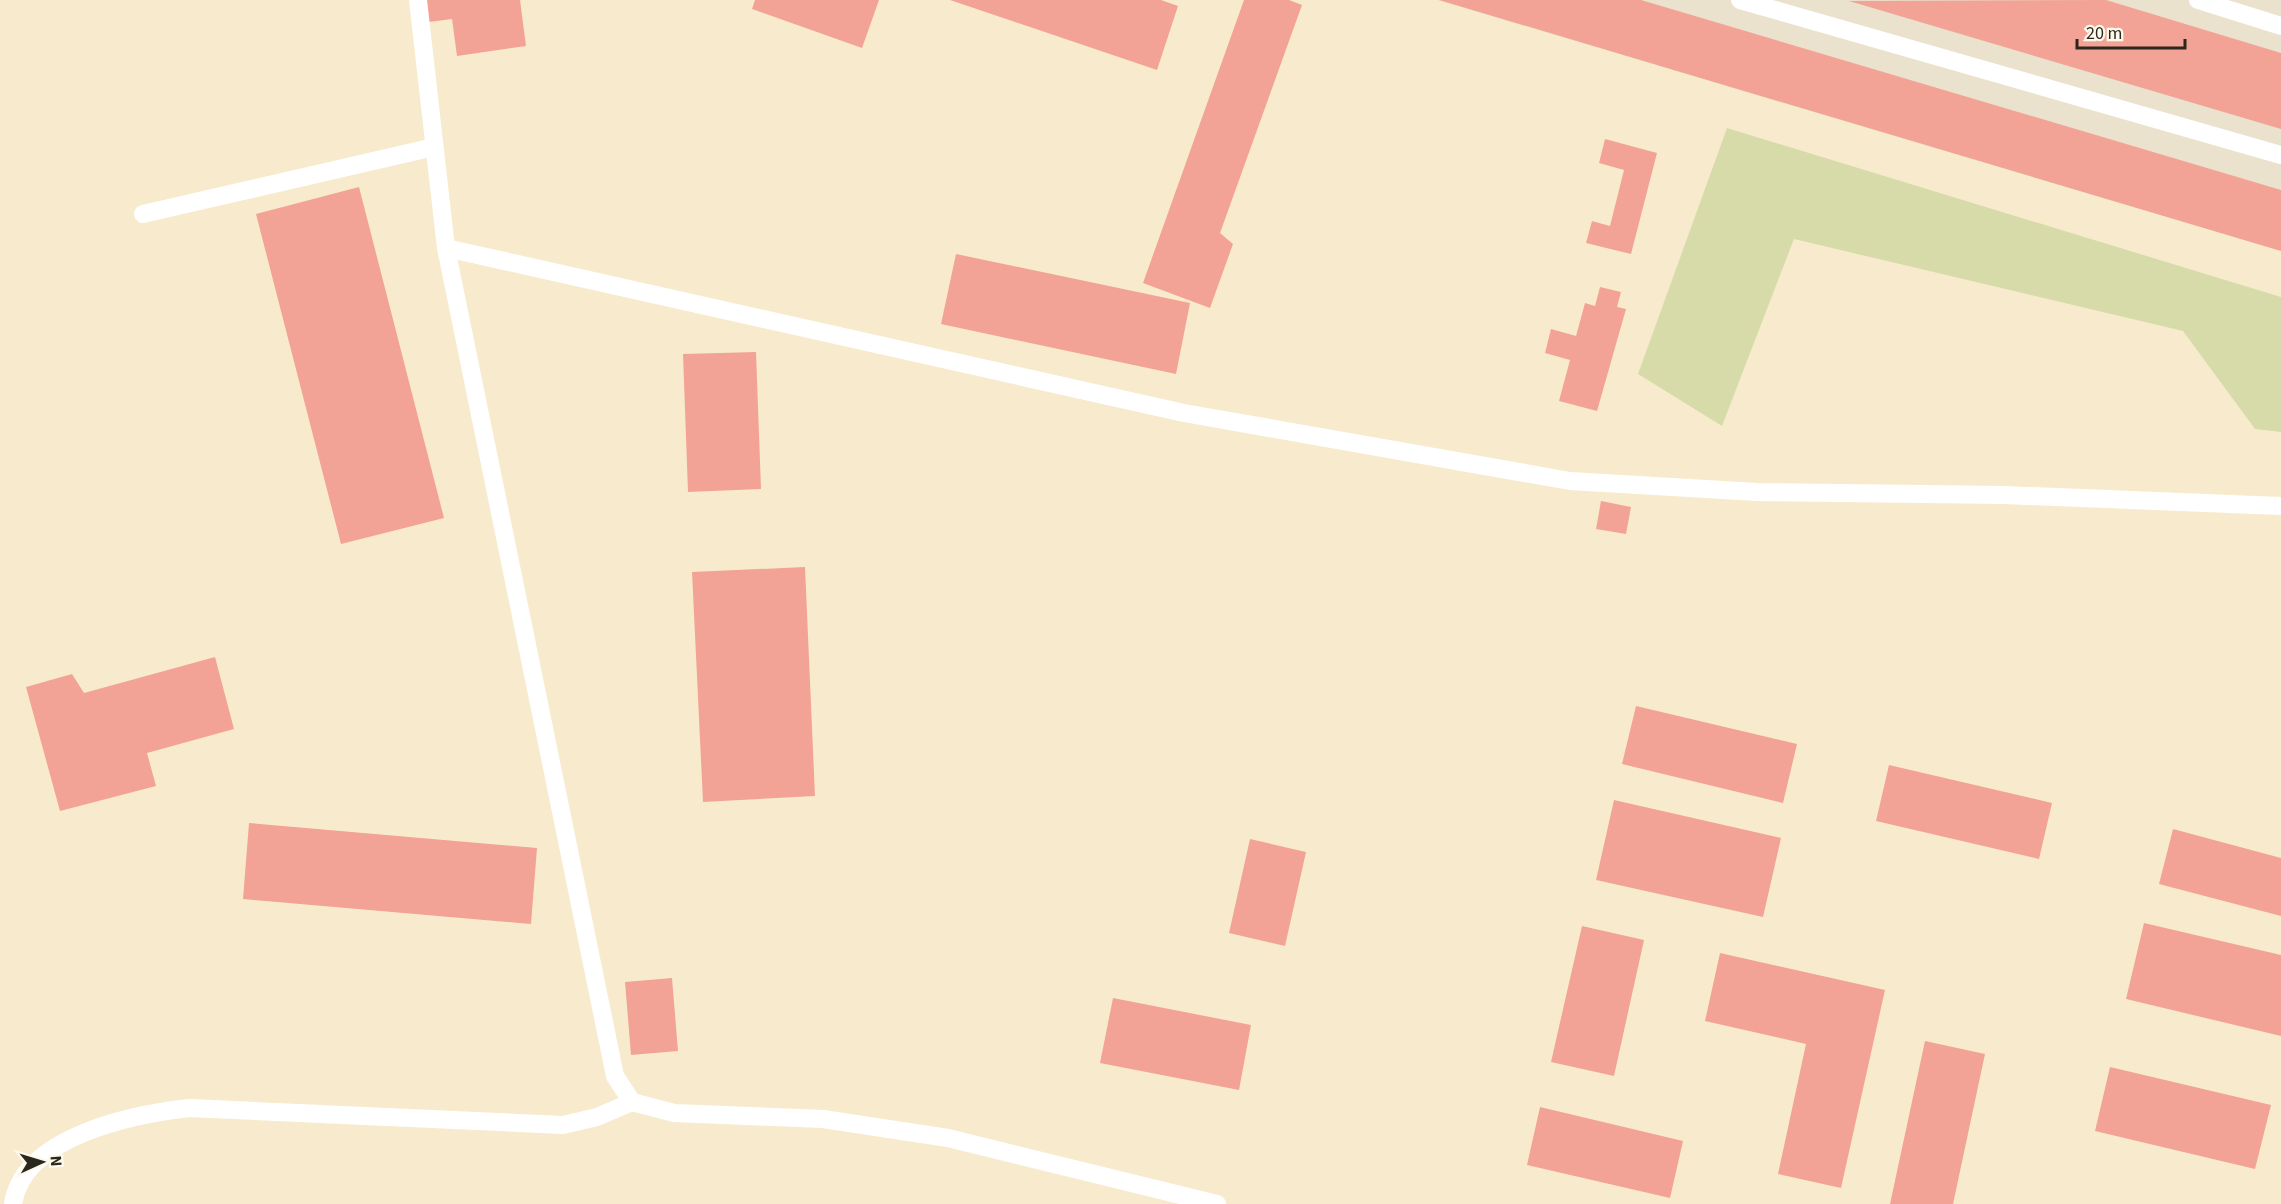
<svg xmlns="http://www.w3.org/2000/svg" width="2281" height="1204" viewBox="0 0 2281 1204" font-family="'Source Sans 3',sans-serif">
	<style>
		.industrial { fill: #eae2cc }
		.green { fill: #d6dba9 }
		.building { fill: #f2a395 }
		.lines { fill: none; stroke-linecap: round; stroke-linejoin: round }
		.lane { stroke: #fff; stroke-width: 18 }
	</style>
	<rect width="100%" height="100%" fill="#f8ebcd"/>
	<path class="industrial" d="M1437 0H2281V251Z"/>
	<path class="green" d="M1727 128 2281 297V432L2255 429 2183 331 1794 239 1722 426 1638 374Z"/>
	<path class="building" d="M426 0H520L526 46 457 56 452 19 429 22Z
		M755 0H879L862 48 752 9Z
		M950 0H1161L1178 6 1157 70Z
		M1244 0H1289L1302 5 1220 233 1233 244 1210 308 1143 283Z
		M1439 0H1641L2281 190V251Z
		M2106 0 2281 53V129L1849 1Z
		M1605 139 1657 153 1631 254 1586 243 1592 221 1610 226 1624 170 1599 163Z
		M359 187 444 518 341 544 256 214Z
		M956 254 1190 303 1176 374 941 324Z
		M1600 287 1621 292 1617 307 1626 309 1597 411 1559 401 1570 360 1545 353 1551 329 1576 336 1585 303 1595 306Z
		M756 352 761 489 688 492 683 354Z
		M1601 501 1631 507 1626 534 1596 529Z
		M805 567 815 796 703 802 692 572Z
		M215 657 234 729 147 753 156 786 60 811 26 687 72 674 84 693Z
		M1636 706 1797 744 1783 803 1622 764Z
		M1889 765 2052 803 2039 859 1876 821Z
		M1614 800 1781 838 1763 917 1596 880Z
		M249 823 537 848 531 924 243 899Z
		M2173 829 2281 858V916L2159 884Z
		M1250 839 1306 852 1285 946 1229 933Z
		M2144 923 2281 955V1036L2126 999Z
		M1582 926 1644 940 1614 1076 1551 1062Z
		M1720 953 1885 990 1841 1188 1778 1174 1806 1044 1705 1021Z
		M672 978 678 1051 631 1055 625 982Z
		M1113 998 1251 1025 1239 1090 1100 1063Z
		M1925 1041 1985 1054 1953 1204H1890Z
		M2110 1067 2271 1105 2255 1169 2095 1131Z
		M1540 1107 1683 1141 1670 1198 1527 1165Z"/>
	<g class="lines">
		<path class="lane" d="M418 0 446 248 615 1076 632 1102 674 1113 823 1119 948 1138 1217 1204
			M1740 0 2281 155
			M2198 0 2281 26
			M143 214 434 147
			M446 248 1184 413 1570 481 1757 492 2004 495 2281 506
			M13 1204C23 1136 134 1114 190 1108L563 1125 597 1117 632 1102"/>
	</g>
	<g transform="translate(42 1162) rotate(86)" stroke="#fef9ed" stroke-width="4.5" paint-order="stroke">
	<path d="M0-4.5L10 22L0 15L-10 22Z" fill="#2c271c"/>
	<text y="-9" font-size="16" font-weight="bold" text-anchor="middle" fill="#2c271c">N</text>
	</g>
	<path d="M2077 39v9h108v-9" fill="none" stroke="#2c271c" stroke-width="3"/>
	<text x="2086" y="39" font-size="18" fill="#2c271c" stroke="#fef9ed" stroke-width="4.5" paint-order="stroke">20 m</text>
</svg>
